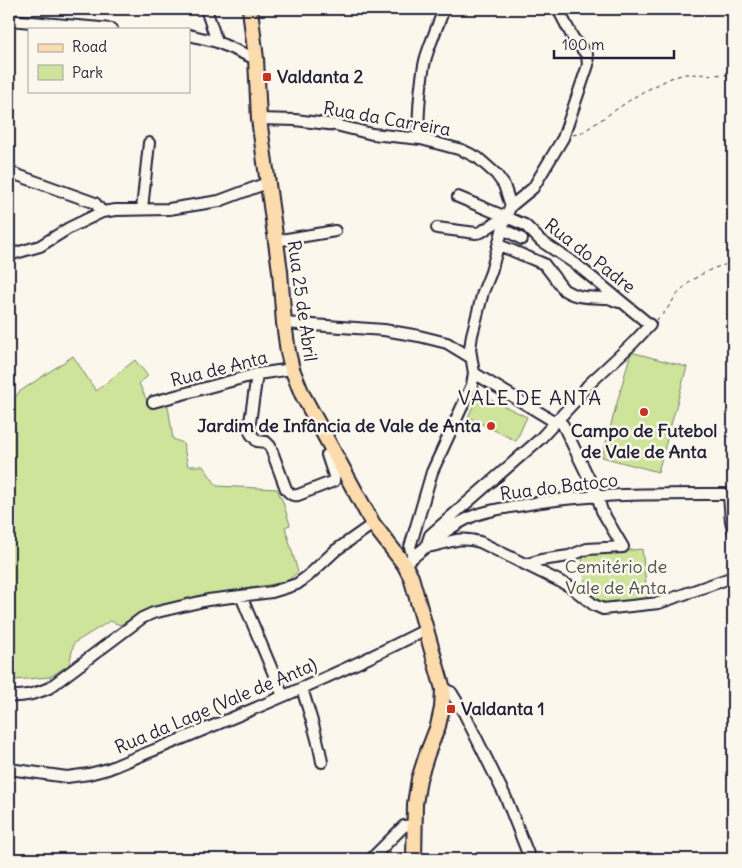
<svg xmlns="http://www.w3.org/2000/svg" width="742" height="868" viewBox="0 0 742 868" font-family="Delius,sans-serif">
	<style>
		.green { fill: #cde49a; stroke: #78836a }
		.lines { fill: none; stroke-linecap: round; stroke-linejoin: round }
		.minor-casing { stroke: #22223b; stroke-width: 14 }
		.major-casing { stroke: #22223b; stroke-width: 18 }
		.path { stroke: #22223b; stroke-width: 1; stroke-dasharray: 4 4; stroke-linecap: butt }
		.minor { stroke: #fbf7ec; stroke-width: 10 }
		.major { stroke: #fcdcac; stroke-width: 14 }
		.poi-dot { fill: #c8321e; stroke: #fbf7ec; stroke-width: 2 }
		.labels { text-anchor: middle; stroke-width: 5; stroke-linejoin: round; paint-order: stroke }
		.poi-label { font-size: 18px; font-weight: bold; fill: #22223b; stroke: #fbf7ec; text-anchor: start }
		.street-label { font-size: 18px; fill: #22223b; stroke: #fbf7ec }
		.park-label { font-size: 18px; fill: #4d5253; stroke: #fbf7ec }
		.quarter-label { font-size: 20px; letter-spacing: 1px; fill: #22223b; stroke: #fbf7ec }
	</style>
	<rect width="100%" height="100%" fill="#fbf7ec"/>
	<filter id="ink" filterUnits="userSpaceOnUse"><feTurbulence type="fractalNoise" baseFrequency=".02" numOctaves="2"/><feDisplacementMap in="SourceGraphic" scale="10" xChannelSelector="R" yChannelSelector="G"/><feConvolveMatrix kernelMatrix="1 2 1 2 8 2 1 2 1" color-interpolation-filters="sRGB"/></filter>
	<g filter="url(#ink)">
		<path class="green" d="M631 352 687 367 658 472 602 457Z
			M73 356 96 391 135 360 148 376 139 383 147 401 168 406 173 439 183 443 188 466H203L217 486 277 489 283 502 290 525 285 527 298 572 286 582 213 594 154 607 120 625 110 621 74 643 69 665 50 677 15 680 9 663V402H12L19 392Z
			M479 394 527 417 516 441 468 417Z
			M642 549 648 601 601 604 586 593 582 555Z"/>
		<g class="lines">
			<g class="minor-casing">
				<path id="minor" d="M206 9 217 42
					M9 20 112 29
					M189 35 217 42 256 59
					M259 119 295 120 336 125 372 134 421 139 462 150 478 158 496 174 504 185 511 206
					M421 139C415 128 422 71 426 57 431 41 438 25 444 9
					M9 172 95 203 102 212
					M458 197 525 225 541 241 577 265 650 325 632 344 588 385 577 399 540 439 430 535 426 547C450 544 455 535 480 542L571 587 594 605 603 609 659 603 733 577
					M142 209 149 143
					M437 228 476 233 481 232 506 216
					M503 229 522 239
					M275 241 335 231
					M499 245 544 264 564 290C578 299 593 297 608 298 612 299 615 301 619 302
					M9 255 40 246 69 228 102 212 116 210 169 209 219 201 267 183
					M284 323 384 330 419 336 447 343 470 357
					M474 373 555 422
					M257 374 249 429 251 434 257 441 266 442 270 446 286 489C290 494 292 496 298 495L334 481V476L327 455 334 451
					M153 402 257 374 292 369
					M729 495 731 521 733 529
					M413 557 410 547 432 472 472 385 474 373 470 349 472 335 483 292 491 272 506 216 511 206 533 188 563 138 588 65 587 55 573 38 558 9
					M408 561C428 546 448 527 471 517 487 510 506 508 523 505 590 493 657 494 725 494L733 496
					M528 564 541 560 569 556 587 549 623 547 602 511 597 495 563 425 557 419
					M241 596 283 696
					M302 688C309 713 318 737 322 762
					M443 689 451 692 464 713 506 798 530 859
					M9 696C24 697 35 694 49 688L142 618 153 613 208 600 272 592 285 588 297 584 308 576 336 550 373 524
					M9 769 67 777 89 774 108 769C215 725 324 682 427 629
					M371 859 404 826 415 825"/>
			</g>
			<g class="major-casing">
				<path id="major" d="M250 9 256 59 259 119 280 271 284 323 288 352 292 369 302 394 373 524 404 564 411 577 443 689 442 708 438 726 427 754 419 779 415 804 414 859"/>
			</g>
			<path class="path" d="M573 135 583 132 639 94 671 78 685 74 733 75
				M656 320C665 314 670 304 676 296 690 278 711 267 733 263"/>
			<use href="#minor" class="minor"/>
			<use href="#major" class="major"/>
		</g>
	</g>
	<g class="poi-dot">
		<rect x="262" y="72" width="10" height="10" rx="2.5"/>
		<circle cx="644" cy="412" r="5"/>
		<circle cx="491" cy="426" r="5"/>
		<rect x="446" y="704" width="10" height="10" rx="2.5"/>
	</g>
	<g class="labels">
		<g class="poi-label">
			<text x="277" y="83">Valdanta 2</text>
			<text x="481" y="432" text-anchor="end">Jardim de Infância de Vale de Anta</text>
			<text x="644" y="437" text-anchor="middle">Campo de Futebol<tspan x="644" dy="21">de Vale de Anta</tspan></text>
			<text x="461" y="715">Valdanta 1</text>
		</g>
		<g class="street-label">
			<text transform="translate(387 119) rotate(10)" y="6">Rua da Carreira</text>
			<text transform="translate(590 256) rotate(38)" y="6">Rua do Padre</text>
			<text transform="translate(302 301) rotate(82)" y="6">Rua 25 de Abril</text>
			<text transform="translate(219 369) rotate(-14)" y="6">Rua de Anta</text>
			<text transform="translate(559 487) rotate(-7)" y="6">Rua do Batoco</text>
			<text transform="translate(216 706) rotate(-23)" y="6">Rua da Lage (Vale de Anta)</text>
		</g>
		<g class="park-label">
			<text x="616" y="573">Cemitério de<tspan x="616" dy="21">Vale de Anta</tspan></text>
		</g>
		<g class="quarter-label">
			<text x="530" y="405">VALE DE ANTA</text>
		</g>
	</g>
	<rect width="742" height="868" fill="none" stroke="#fbf7ec" stroke-width="30"/>
	<rect x="15" y="15" width="712" height="838" fill="none" stroke="#22223b" stroke-width="2" filter="url(#ink)"/>
	<rect x="28" y="28" width="162" height="65" fill="#fbf7ec" stroke="#a4a2a5"/>
	<rect x="38" y="44" width="25" height="8" fill="#fcdcac" stroke="#a4a2a5"/>
	<text x="72" y="52" font-size="15" fill="#22223b">Road</text>
	<rect x="38" y="65" width="25" height="15" fill="#cde49a" stroke="#a4a2a5"/>
	<text x="72" y="78" font-size="15" fill="#22223b">Park</text>
	<path d="M554 50v8h120v-8" fill="none" stroke="#22223b" stroke-width="2.5"/>
	<text x="562" y="50" font-size="15" fill="#22223b" stroke="#fbf7ec" stroke-width="4" paint-order="stroke">100 m</text>
</svg>
